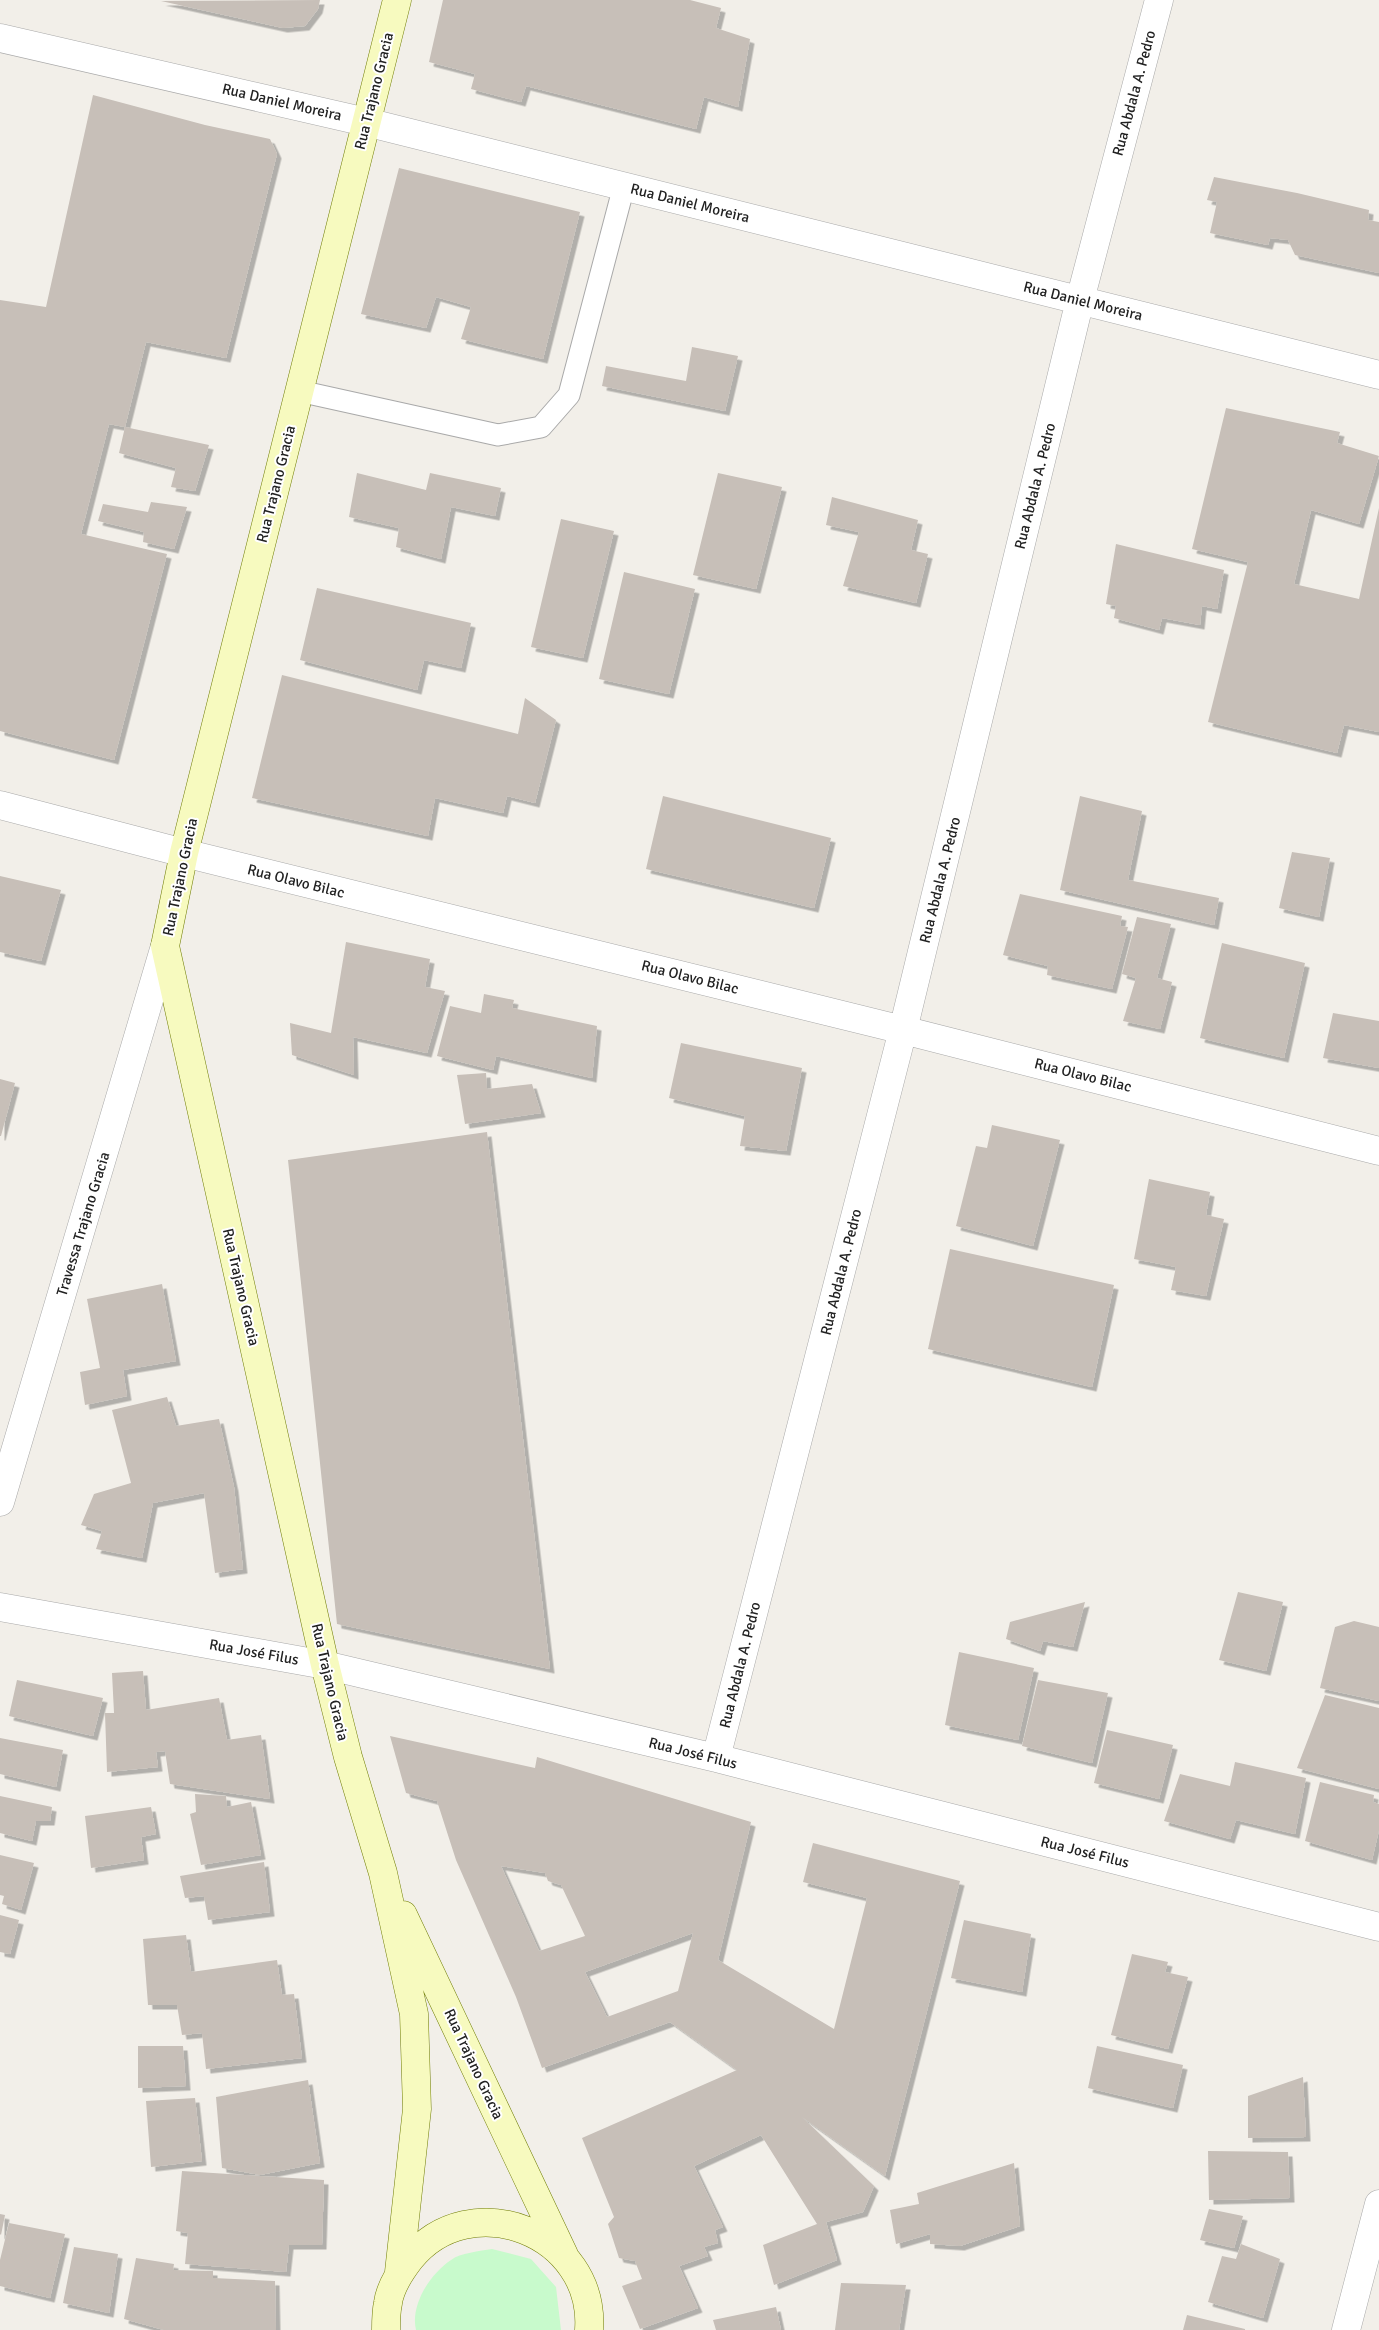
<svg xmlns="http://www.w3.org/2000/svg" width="1379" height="2330" viewBox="0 0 1379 2330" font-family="Signika,sans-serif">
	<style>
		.park { fill: #c8facc }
		.building { fill: #c7bfb8; fill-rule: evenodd; filter: url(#shadow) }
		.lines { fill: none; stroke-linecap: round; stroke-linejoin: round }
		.service-casing { stroke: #a9a9a9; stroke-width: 23 }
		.minor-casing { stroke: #a9a9a9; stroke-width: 29 }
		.secondary-casing { stroke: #707d05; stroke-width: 29 }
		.service { stroke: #fff; stroke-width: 21 }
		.minor { stroke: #fff; stroke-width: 28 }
		.secondary { stroke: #f7fabf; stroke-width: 28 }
		.labels { text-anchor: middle; stroke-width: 4; stroke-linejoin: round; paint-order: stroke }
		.street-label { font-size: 15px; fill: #222; stroke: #fff }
	</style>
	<defs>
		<filter id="shadow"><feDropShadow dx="4.5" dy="4.5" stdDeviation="0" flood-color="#0004"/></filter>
	</defs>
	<rect width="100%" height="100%" fill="#f2efe9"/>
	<path class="park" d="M492 2249 531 2259 556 2287 561 2330H416C410 2305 430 2274 451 2260 460 2253 480 2251 492 2249Z"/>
	<path class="building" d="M320 0 318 9 305 26 283 28 161 1Z
		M443 0H690L721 8 716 28 750 39 738 107 704 97 696 129 526 86 521 102 471 89 475 74 429 62Z
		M93 95 205 125 270 139 277 154 226 358 146 342 125 427 209 445 195 491 171 487 176 468 119 453 125 427 109 424 81 534 167 554 114 760 0 731V300L46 307Z
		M399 168 580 212 543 359 461 339 471 307 436 297 426 328 361 314Z
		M1214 177 1297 193 1369 210 1368 220 1379 222V273L1295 255 1288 240 1270 238 1268 245 1210 233 1217 202 1207 200Z
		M692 347 738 356 725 411 602 386 606 366 686 381Z
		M1226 408 1340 432 1337 443 1379 456 1359 524 1311 510 1294 584 1359 599 1379 508V732L1344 725 1337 753 1208 722 1248 562 1192 549Z
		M357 473 426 490 430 473 501 488 495 516 451 507 441 559 396 547 399 528 349 517Z
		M718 473 782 487 756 589 693 575Z
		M832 497 918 520 911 550 928 554 916 603 843 586 859 532 826 525Z
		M151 502 187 507 174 549 143 542 144 532 98 521 103 504 148 512Z
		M561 519 614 531 583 658 531 647Z
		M1116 544 1224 570 1217 609 1202 606 1200 625 1162 618 1159 630 1114 618 1116 606 1106 604Z
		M624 572 695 589 669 694 599 679Z
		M317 588 471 623 461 668 424 660 417 690 300 660Z
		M282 675 518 734 525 698 556 720 535 803 507 796 503 813 435 798 428 836 252 798Z
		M663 796 831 838 814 908 646 869Z
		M1080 796 1142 811 1128 880 1219 898 1214 925 1060 890Z
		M1292 852 1330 858 1319 917 1279 908Z
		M0 876 61 890 41 961 0 952Z
		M1020 894 1122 916 1120 926 1128 927 1112 989 1047 975 1048 966 1003 955Z
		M1137 917 1171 924 1157 978 1172 982 1160 1029 1123 1021 1136 978 1122 974Z
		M346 942 430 959 425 987 445 991 427 1053 353 1037 354 1075 292 1055 290 1023 331 1033Z
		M1222 943 1305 963 1284 1058 1200 1038Z
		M484 994 514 1000 512 1008 597 1026 592 1078 496 1056 493 1070 437 1056 450 1006 481 1013Z
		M1333 1013 1379 1021V1068L1323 1058Z
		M681 1043 802 1068 786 1151 740 1146 745 1116 669 1098Z
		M486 1073 487 1089 532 1084 541 1113 465 1124 457 1075Z
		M0 1079 15 1083 1 1136H0Z
		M992 1125 1060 1140 1033 1246 956 1226 976 1146 987 1148Z
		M487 1132 550 1669 337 1624 288 1160Z
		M1149 1179 1210 1192 1206 1215 1224 1219 1206 1296 1171 1290 1176 1267 1134 1259Z
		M950 1249 1114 1285 1092 1387 928 1349Z
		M162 1284 176 1361 123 1370 127 1396 85 1405 80 1372 100 1368 87 1299Z
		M167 1397 176 1426 219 1419 234 1487 243 1569 215 1573 204 1493 153 1503 142 1558 96 1549 102 1531 81 1525 94 1494 131 1483 112 1410Z
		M1238 1592 1283 1602 1266 1671 1219 1660Z
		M1085 1602 1073 1647 1043 1641 1040 1651 1006 1639 1010 1622Z
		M1354 1621 1379 1627V1701L1320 1688 1335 1627Z
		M959 1652 1034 1668 1018 1740 945 1725Z
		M143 1671 146 1710 219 1698 227 1740 261 1735 270 1799 170 1784 165 1751 156 1752 158 1767 107 1772 105 1713H114L112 1673Z
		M17 1680 103 1698 93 1736 9 1716Z
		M1038 1680 1108 1693 1092 1763 1022 1746Z
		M1325 1695 1379 1708V1789L1297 1768Z
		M1107 1730 1173 1745 1159 1799 1094 1783Z
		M390 1736 535 1768 537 1757 751 1822 718 1960 834 2029 867 1898 803 1882 813 1843 960 1881 885 2176 802 2117 874 2186 863 2212 826 2222 837 2260 774 2285 763 2245 817 2224 761 2135 694 2166 723 2227 715 2230 718 2243 704 2247 708 2256 679 2266 698 2308 640 2329 622 2286 642 2279 635 2261 619 2258 608 2224 614 2217 582 2138 737 2070 670 2022 542 2068 516 1997 456 1860 437 1801 406 1793ZM501 1866 545 1873 548 1881 561 1885 585 1936 539 1951ZM693 1933 678 1991 607 2017 585 1972Z
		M0 1738 63 1750 56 1787 0 1774Z
		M1235 1762 1306 1778 1295 1834 1236 1820 1230 1839 1164 1821 1180 1774 1230 1786Z
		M1320 1782 1374 1795 1373 1802 1379 1804V1830L1372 1860 1305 1841Z
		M195 1794 226 1796 227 1807 251 1802 261 1855 201 1865 190 1814 196 1812Z
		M0 1796 52 1807 50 1821H36L32 1841 0 1833Z
		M151 1807 156 1834 141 1837 144 1860 91 1868 85 1816Z
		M0 1855 34 1863 21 1910 2 1904 4 1896 0 1895Z
		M264 1862 270 1912 208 1920 204 1896 185 1898 180 1876Z
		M0 1915 19 1920 10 1954 0 1952Z
		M964 1920 1031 1934 1022 1992 951 1978Z
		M186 1935 191 1972 277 1960 282 1995 294 1994 302 2058 206 2069 202 2033 182 2035 177 2005H148L143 1939Z
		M1132 1954 1168 1962 1165 1972 1188 1977 1168 2049 1111 2035Z
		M138 2046H183L186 2086 138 2088Z
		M1097 2046 1183 2065 1173 2108 1088 2088Z
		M1303 2077 1306 2137 1248 2138V2096Z
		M308 2080 320 2163 260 2175 222 2168 216 2097Z
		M195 2098 202 2161 151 2167 146 2101Z
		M1208 2151 1288 2152 1290 2198 1209 2200Z
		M1014 2163 1020 2226 960 2246 930 2244V2234L896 2244 890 2210 919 2204 917 2193Z
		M182 2171 324 2180 322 2245H289L286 2272 185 2264 188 2233 176 2231Z
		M1209 2209 1243 2216 1234 2248 1200 2240Z
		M0 2214 5 2215 1 2235 0 2234Z
		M9 2223 65 2234 50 2298 0 2286V2260Z
		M1241 2244 1280 2259 1263 2318 1208 2302 1222 2256 1236 2259Z
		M74 2247 118 2254 109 2313 63 2303Z
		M136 2258 174 2264 173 2270 213 2271V2278L275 2281 276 2330H164L124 2319Z
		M841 2283 906 2285 899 2330H835Z
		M776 2307 781 2330H716L713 2320Z
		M1187 2315 1245 2329V2330H1183Z"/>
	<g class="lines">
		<g class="service-casing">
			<path id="service" d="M299 391 498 435 541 427 569 395 624 186"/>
		</g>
		<g class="minor-casing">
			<path id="minor" d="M0 38 366 122 1379 375
				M0 805 184 853 903 1030 1379 1151
				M0 1502 165 946
				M0 1607 325 1665 716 1758 1379 1927
				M716 1758 903 1030 1080 300 1159 0
				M1346 2330 1379 2204"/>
		</g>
		<g class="secondary-casing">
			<path id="secondary" d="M397 0 184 853 165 946 325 1665 348 1757 383 1873 414 2014 417 2109 399 2272
				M403 1915 564 2255
				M386 2330C386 2321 386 2312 388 2303 390 2287 400 2272 410 2259 470 2184 596 2233 589 2330"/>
		</g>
		<use href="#service" class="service"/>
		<use href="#minor" class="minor"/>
		<use href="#secondary" class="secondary"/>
	</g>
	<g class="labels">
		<g class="street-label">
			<text transform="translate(374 91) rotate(-76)" y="5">Rua Trajano Gracia</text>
			<text transform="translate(1134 93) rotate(-75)" y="5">Rua Abdala A. Pedro</text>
			<text transform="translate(282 102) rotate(13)" y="5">Rua Daniel Moreira</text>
			<text transform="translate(690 203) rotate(14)" y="5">Rua Daniel Moreira</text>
			<text transform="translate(1083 301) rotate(14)" y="5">Rua Daniel Moreira</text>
			<text transform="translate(276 484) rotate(-76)" y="5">Rua Trajano Gracia</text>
			<text transform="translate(1035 486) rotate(-76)" y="5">Rua Abdala A. Pedro</text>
			<text transform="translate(180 877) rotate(-78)" y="5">Rua Trajano Gracia</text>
			<text transform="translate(940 880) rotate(-76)" y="5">Rua Abdala A. Pedro</text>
			<text transform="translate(296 881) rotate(14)" y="5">Rua Olavo Bilac</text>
			<text transform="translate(690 977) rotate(14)" y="5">Rua Olavo Bilac</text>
			<text transform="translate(1083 1075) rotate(14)" y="5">Rua Olavo Bilac</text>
			<text transform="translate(83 1224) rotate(-73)" y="5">Travessa Trajano Gracia</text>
			<text transform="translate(841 1272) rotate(-76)" y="5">Rua Abdala A. Pedro</text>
			<text transform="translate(241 1287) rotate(77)" y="5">Rua Trajano Gracia</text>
			<text transform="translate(254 1652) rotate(10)" y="5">Rua José Filus</text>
			<text transform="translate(740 1665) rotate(-76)" y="5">Rua Abdala A. Pedro</text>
			<text transform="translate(330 1682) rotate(77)" y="5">Rua Trajano Gracia</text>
			<text transform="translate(693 1753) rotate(14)" y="5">Rua José Filus</text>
			<text transform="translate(1085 1852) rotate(14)" y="5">Rua José Filus</text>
			<text transform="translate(474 2064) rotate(65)" y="5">Rua Trajano Gracia</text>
		</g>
	</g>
</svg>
